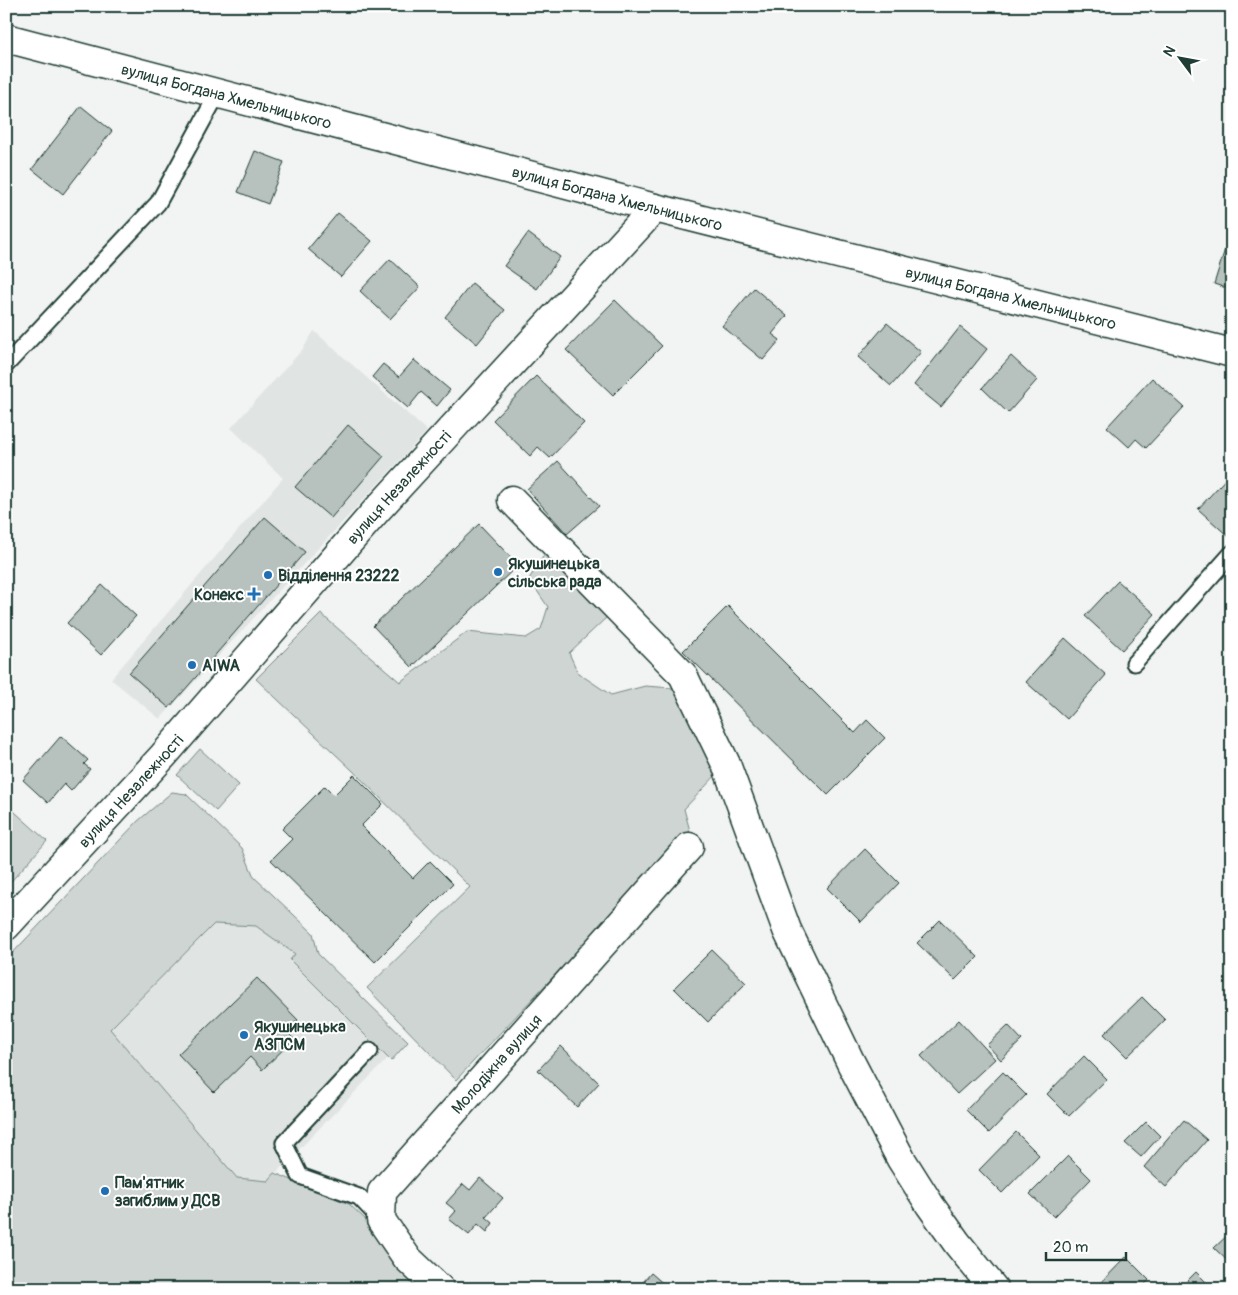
<svg xmlns="http://www.w3.org/2000/svg" width="1238" height="1295" viewBox="0 0 1238 1295" font-family="Pangolin,sans-serif">
	<style>
		.built { fill: #e0e4e3 }
		.green { fill: #ced5d3; stroke: #768984 }
		.building { fill: #b7c1bd; stroke: #1f3d34 }
		.lines { fill: none; stroke-linecap: round; stroke-linejoin: round }
		.service-casing { stroke: #1f3d34; stroke-width: 19 }
		.minor-casing { stroke: #1f3d34; stroke-width: 31 }
		.service { stroke: #fff; stroke-width: 15 }
		.minor { stroke: #fff; stroke-width: 28 }
		.poi-dot { fill: #1f6fb2; stroke: #fff; stroke-width: 2 }
		.labels { text-anchor: middle; stroke-width: 4; stroke-linejoin: round; paint-order: stroke }
		.street-label { font-size: 16px; fill: #1f3d34; stroke: #fff }
		.poi-label { font-size: 16px; font-weight: bold; fill: #1f3d34; stroke: #fff; text-anchor: start }
	</style>
	<rect width="100%" height="100%" fill="#f2f3f3"/>
	<filter id="ink" filterUnits="userSpaceOnUse"><feTurbulence type="fractalNoise" baseFrequency=".02" numOctaves="2"/><feDisplacementMap in="SourceGraphic" scale="10" xChannelSelector="R" yChannelSelector="G"/><feConvolveMatrix kernelMatrix="1 2 1 2 8 2 1 2 1" color-interpolation-filters="sRGB"/></filter>
	<g filter="url(#ink)">
		<path class="built" d="M314 331 427 431 160 719 111 679 283 478 231 428 303 349Z
			M214 924 256 926 295 954 393 1053 268 1181 237 1178 110 1029Z"/>
		<path class="green" d="M546 552 608 616 569 653 578 673 611 695 645 686 673 688 686 708 718 773 684 809 690 831 456 1080 367 988 470 887 351 769 256 679 321 614 400 682 467 632 526 638 541 629 548 607 529 579Z
			M200 749 239 785 216 811 177 775Z
			M172 792 186 794 242 848 254 877 313 933 318 954 408 1042 391 1061 290 960 295 954 256 926 214 924 110 1029 237 1178 268 1181 275 1173 349 1204 365 1219 398 1264 420 1284 416 1289H6V960L138 821Z
			M6 804 47 841 6 887Z"/>
		<path class="building" d="M81 106 112 131 63 194 32 169Z
			M255 151 284 162 268 204 238 192Z
			M338 213 372 241 341 277 308 249Z
			M1231 230H1232V290L1214 284Z
			M528 233 560 257 537 289 504 266Z
			M390 259 420 287 390 319 360 291Z
			M472 283 505 310 477 344 445 317Z
			M754 288 787 316 772 334 780 340 763 360 722 326Z
			M615 300 662 346 613 395 566 350Z
			M887 323 921 352 891 386 858 357Z
			M960 327 987 349 941 407 914 385Z
			M1011 356 1037 380 1008 413 982 388Z
			M414 360 450 390 437 406 421 392 408 408 372 377 383 364 399 377Z
			M536 376 584 423 550 458 538 447 530 456 493 420Z
			M1152 378 1184 407 1146 448 1136 439 1129 447 1107 427Z
			M348 425 384 456 331 518 295 487Z
			M558 461 599 506 567 534 527 489Z
			M1230 474 1232 476V534L1229 537 1198 509Z
			M265 517 305 552 169 708 129 673Z
			M479 524 518 565 412 667 373 626Z
			M1118 581 1155 614 1122 650 1085 616Z
			M102 585 136 616 101 655 67 623Z
			M728 606 855 733 867 720 885 738 828 795 683 651Z
			M1065 638 1106 675 1067 719 1026 682Z
			M61 736 88 760 84 764 90 769 71 791 64 784 48 803 23 780Z
			M354 775 383 804 361 826 413 878 430 861 453 884 375 962 271 860 292 839 282 829 325 786 334 795Z
			M865 849 899 883 861 922 827 888Z
			M940 920 978 957 955 980 917 943Z
			M712 950 746 983 708 1022 674 988Z
			M257 978 298 1020 286 1031 294 1039 262 1070 250 1057 214 1092 178 1054Z
			M1142 997 1165 1020 1127 1057 1104 1034Z
			M959 1020 995 1059 957 1094 921 1056Z
			M1008 1025 1022 1040 1001 1060 987 1045Z
			M561 1046 599 1083 577 1107 538 1070Z
			M1084 1056 1107 1079 1069 1116 1047 1094Z
			M1003 1072 1026 1095 989 1133 966 1110Z
			M1184 1120 1207 1140 1166 1187 1144 1167Z
			M1146 1122 1160 1136 1141 1157 1125 1143Z
			M1016 1132 1039 1155 1002 1193 979 1170Z
			M1068 1156 1091 1179 1054 1217 1030 1194Z
			M480 1178 503 1198 486 1217 493 1223 487 1232 478 1224 469 1235 449 1219 456 1211 446 1203 463 1184 470 1190Z
			M1232 1231V1265L1214 1248Z
			M1126 1257 1149 1280 1141 1289H1095Z
			M1196 1272 1213 1289H1179Z
			M651 1273 666 1286 664 1289H637Z
			M709 1282 716 1289H702Z"/>
		<g class="lines">
			<g class="service-casing">
				<path id="service" d="M6 365 158 203 218 93
					M1134 663 1232 553
					M370 1051 284 1143 300 1176 359 1197 381 1220"/>
			</g>
			<g class="minor-casing">
				<g id="minor">
					<path id="s1" d="M6 38 655 208 1232 353"/>
					<path d="M512 500 683 675 726 764 787 930 850 1061 901 1159 930 1205 957 1243 994 1289"/>
					<path id="s2" d="M6 926 163 756 376 511 655 208"/>
					<path id="s3" d="M440 1289 407 1258 381 1220 382 1192 689 847"/>
				</g>
			</g>
			<use href="#service" class="service"/>
			<use href="#minor" class="minor"/>
		</g>
	</g>
	<g class="poi-dot">
		<circle cx="498" cy="572" r="5"/>
		<circle cx="268" cy="575" r="5"/>
		<path d="M251.5 586.5h5v5h5v5h-5v5h-5v-5h-5v-5h5z"/>
		<circle cx="192" cy="665" r="5"/>
		<circle cx="244" cy="1035" r="5"/>
		<circle cx="105" cy="1191" r="5"/>
	</g>
	<g class="labels">
		<g class="street-label">
			<text dy="6" stroke="none"><textPath href="#s1" startOffset="228">вулиця Богдана Хмельницького</textPath></text>
			<text dy="6" stroke="none"><textPath href="#s1" startOffset="632">вулиця Богдана Хмельницького</textPath></text>
			<text dy="6" stroke="none"><textPath href="#s1" startOffset="1038">вулиця Богдана Хмельницького</textPath></text>
			<text dy="6" stroke="none"><textPath href="#s2" startOffset="589">вулиця Незалежності</textPath></text>
			<text dy="6" stroke="none"><textPath href="#s2" startOffset="184">вулиця Незалежності</textPath></text>
			<text dy="6" stroke="none"><textPath href="#s3" startOffset="291">Молодіжна вулиця</textPath></text>
		</g>
		<g class="poi-label">
			<text x="508" y="569">Якушинецька<tspan x="508" dy="18">сільська рада</tspan></text>
			<text x="278" y="581">Відділення 23222</text>
			<text x="244" y="600" text-anchor="end">Конекс</text>
			<text x="202" y="671">AIWA</text>
			<text x="254" y="1032">Якушинецька<tspan x="254" dy="18">АЗПСМ</tspan></text>
			<text x="115" y="1188">Пам'ятник<tspan x="115" dy="18">загиблим у ДСВ</tspan></text>
		</g>
	</g>
	<rect width="1238" height="1295" fill="none" stroke="#fff" stroke-width="25"/>
	<rect x="12" y="12" width="1213" height="1270" fill="none" stroke="#1f3d34" stroke-width="2" filter="url(#ink)"/>
	<g transform="translate(1180 58) rotate(302)" stroke="#ffffff" stroke-width="4" paint-order="stroke">
	<path d="M0-4L9 19L0 12L-9 19Z" fill="#1f3d34"/>
	<text y="-8" font-size="14" font-weight="bold" text-anchor="middle" fill="#1f3d34">N</text>
	</g>
	<path d="M1046 1252v8h80v-8" fill="none" stroke="#1f3d34" stroke-width="2.5"/>
	<text x="1053" y="1252" font-size="15" fill="#1f3d34" stroke="#ffffff" stroke-width="4" paint-order="stroke">20 m</text>
</svg>
